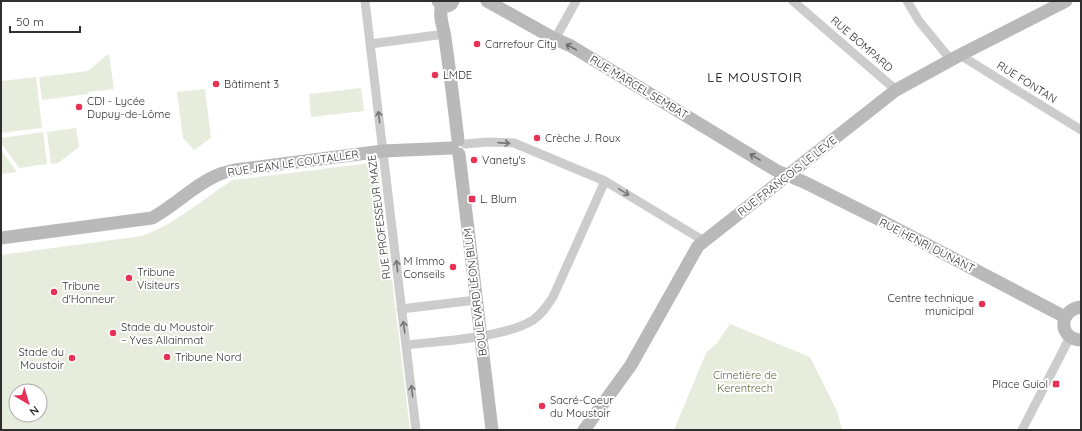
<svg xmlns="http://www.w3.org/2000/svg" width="1082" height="431" viewBox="0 0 1082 431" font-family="Quicksand,sans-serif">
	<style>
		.green { fill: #e7eddd; fill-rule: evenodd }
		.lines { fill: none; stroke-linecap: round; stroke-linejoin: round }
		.street { stroke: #ccc; stroke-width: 9 }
		.secondary { stroke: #b9b9b9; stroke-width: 13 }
		.oneway { stroke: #6d6d6d }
		.oneway2 { stroke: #767676 }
		.poi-dot { fill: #e73155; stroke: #fff; stroke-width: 1.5 }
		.labels { text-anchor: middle; stroke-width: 4; stroke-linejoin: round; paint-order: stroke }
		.poi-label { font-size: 11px; fill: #2f2f2f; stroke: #fff; text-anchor: start }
		.street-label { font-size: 11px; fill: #2f2f2f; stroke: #fff }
		.park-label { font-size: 11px; fill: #586c3c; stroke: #fff }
		.quarter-label { font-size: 13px; letter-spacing: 1px; fill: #000; stroke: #fff }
	</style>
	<rect width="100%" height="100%" fill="#fff"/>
	<path class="green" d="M108 54 109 55 114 89 88 92V94L42 100 39 77 88 71Z
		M36 77 42 128 1 133V81Z
		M361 88 364 111 311 117 309 94Z
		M205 89 211 138 194 150 183 138 177 92Z
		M76 128 79 147 58 163 51 164 47 132Z
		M43 132 47 164 19 168 1 143V138Z
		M1 150 17 172 1 174Z
		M378 162 410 430H1V255L142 236C154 231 165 226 176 219 196 207 213 192 233 180ZM16 391H40V415H16Z
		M730 324 810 357 837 411 842 430H674L706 353 717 343Z"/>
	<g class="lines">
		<path class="street" d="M365 1 416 430
			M793 1 896 90
			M907 1 919 21 951 60
			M555 39 576 1
			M370 44 445 34
			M960 55 1081 130
			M465 144 488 142 514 143 605 181 704 241
			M401 309 476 300
			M406 345C440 341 505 338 533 320 542 314 547 306 553 297L605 181
			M1022 430 1070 337"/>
		<path class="secondary" d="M438 1C442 8 450 8 453 1
			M487 1 555 39 571 46 777 171 804 182 880 220 1065 317
			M442 5C438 16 444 28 445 38 450 72 454 106 458 140
			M459 154 492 430
			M1 238 152 218C176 205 195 184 220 174 225 172 230 171 235 170L383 151 452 148
			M1081 307C1058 310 1058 339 1081 340
			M584 430 631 365 698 246 896 90 960 55 1066 1"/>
	</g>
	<defs><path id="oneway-shaft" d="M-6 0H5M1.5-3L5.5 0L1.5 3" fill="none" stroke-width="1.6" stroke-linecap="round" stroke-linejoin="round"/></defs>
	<g class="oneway">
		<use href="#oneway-shaft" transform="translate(571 47) rotate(-152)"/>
		<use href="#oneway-shaft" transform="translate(755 157) rotate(-149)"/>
	</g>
	<g class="oneway2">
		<use href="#oneway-shaft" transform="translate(379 117) rotate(-97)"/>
		<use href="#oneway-shaft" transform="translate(504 143) rotate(4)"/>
		<use href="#oneway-shaft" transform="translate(624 192) rotate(31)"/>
		<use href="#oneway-shaft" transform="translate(397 266) rotate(-97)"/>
		<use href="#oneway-shaft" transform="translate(404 327) rotate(-98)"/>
		<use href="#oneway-shaft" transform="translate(412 391) rotate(-97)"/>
	</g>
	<g class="poi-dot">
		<circle cx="477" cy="44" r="4"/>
		<circle cx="435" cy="75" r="4"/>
		<circle cx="216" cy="84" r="4"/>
		<circle cx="79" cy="107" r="4"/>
		<circle cx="537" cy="138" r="4"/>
		<circle cx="474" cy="160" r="4"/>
		<rect x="468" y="195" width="8" height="8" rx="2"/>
		<circle cx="453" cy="267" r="4"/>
		<circle cx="129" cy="278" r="4"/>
		<circle cx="54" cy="292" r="4"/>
		<circle cx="982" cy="304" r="4"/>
		<circle cx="113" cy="333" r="4"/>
		<circle cx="167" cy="357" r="4"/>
		<circle cx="72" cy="358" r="4"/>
		<rect x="1052" y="380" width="8" height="8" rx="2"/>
		<circle cx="542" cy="406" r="4"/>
	</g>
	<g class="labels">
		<g class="poi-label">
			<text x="485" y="48">Carrefour City</text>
			<text x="443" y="79">LMDE</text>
			<text x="224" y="88">Bâtiment 3</text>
			<text x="87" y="105">CDI - Lycée<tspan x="87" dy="13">Dupuy-de-Lôme</tspan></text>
			<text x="545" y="142">Crèche J. Roux</text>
			<text x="482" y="164">Vanety's</text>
			<text x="480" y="203">L. Blum</text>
			<text x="445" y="265" text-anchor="end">M Immo<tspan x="445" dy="13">Conseils</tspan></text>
			<text x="137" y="276">Tribune<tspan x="137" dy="13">Visiteurs</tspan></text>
			<text x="62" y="290">Tribune<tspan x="62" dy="13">d'Honneur</tspan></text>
			<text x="974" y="302" text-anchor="end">Centre technique<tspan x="974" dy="13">municipal</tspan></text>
			<text x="121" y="331">Stade du Moustoir<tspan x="121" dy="13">– Yves Allainmat</tspan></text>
			<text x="64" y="356" text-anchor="end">Stade du<tspan x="64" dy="13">Moustoir</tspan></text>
			<text x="175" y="361">Tribune Nord</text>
			<text x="1048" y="388" text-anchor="end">Place Guiol</text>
			<text x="550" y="404">Sacré-Coeur<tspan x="550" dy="13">du Moustoir</tspan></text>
		</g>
		<g class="street-label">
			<text transform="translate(862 44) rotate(41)" y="4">RUE BOMPARD</text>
			<text transform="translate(1027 82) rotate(32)" y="4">RUE FONTAN</text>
			<text transform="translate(639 87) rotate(31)" y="4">RUE MARCEL SEMBAT</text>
			<text transform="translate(293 163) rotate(-8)" y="4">RUE JEAN LE COUTALLER</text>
			<text transform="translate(787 176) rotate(-38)" y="4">RUE FRANÇOIS LE LEVE</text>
			<text transform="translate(379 217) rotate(-97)" y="4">RUE PROFESSEUR MAZE</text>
			<text transform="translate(927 245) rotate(27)" y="4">RUE HENRI DUNANT</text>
			<text transform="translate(475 292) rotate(-97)" y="4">BOULEVARD LÉON BLUM</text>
		</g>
		<g class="park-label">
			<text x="745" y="379">Cimetière de<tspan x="745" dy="13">Kerentrech</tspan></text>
		</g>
		<g class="quarter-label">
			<text x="755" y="82">LE MOUSTOIR</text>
		</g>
	</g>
	<rect width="1082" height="431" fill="none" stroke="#2f2f2f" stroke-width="4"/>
	<g transform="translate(28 403) rotate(142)"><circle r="19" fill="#ffffff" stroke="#acacac"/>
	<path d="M0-3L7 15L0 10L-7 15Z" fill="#e73155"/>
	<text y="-6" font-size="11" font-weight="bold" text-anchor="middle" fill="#2f2f2f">N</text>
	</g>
	<path d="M10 26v6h70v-6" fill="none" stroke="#2f2f2f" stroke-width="2"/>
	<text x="16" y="26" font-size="12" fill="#2f2f2f" stroke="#ffffff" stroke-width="3" paint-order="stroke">50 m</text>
</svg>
